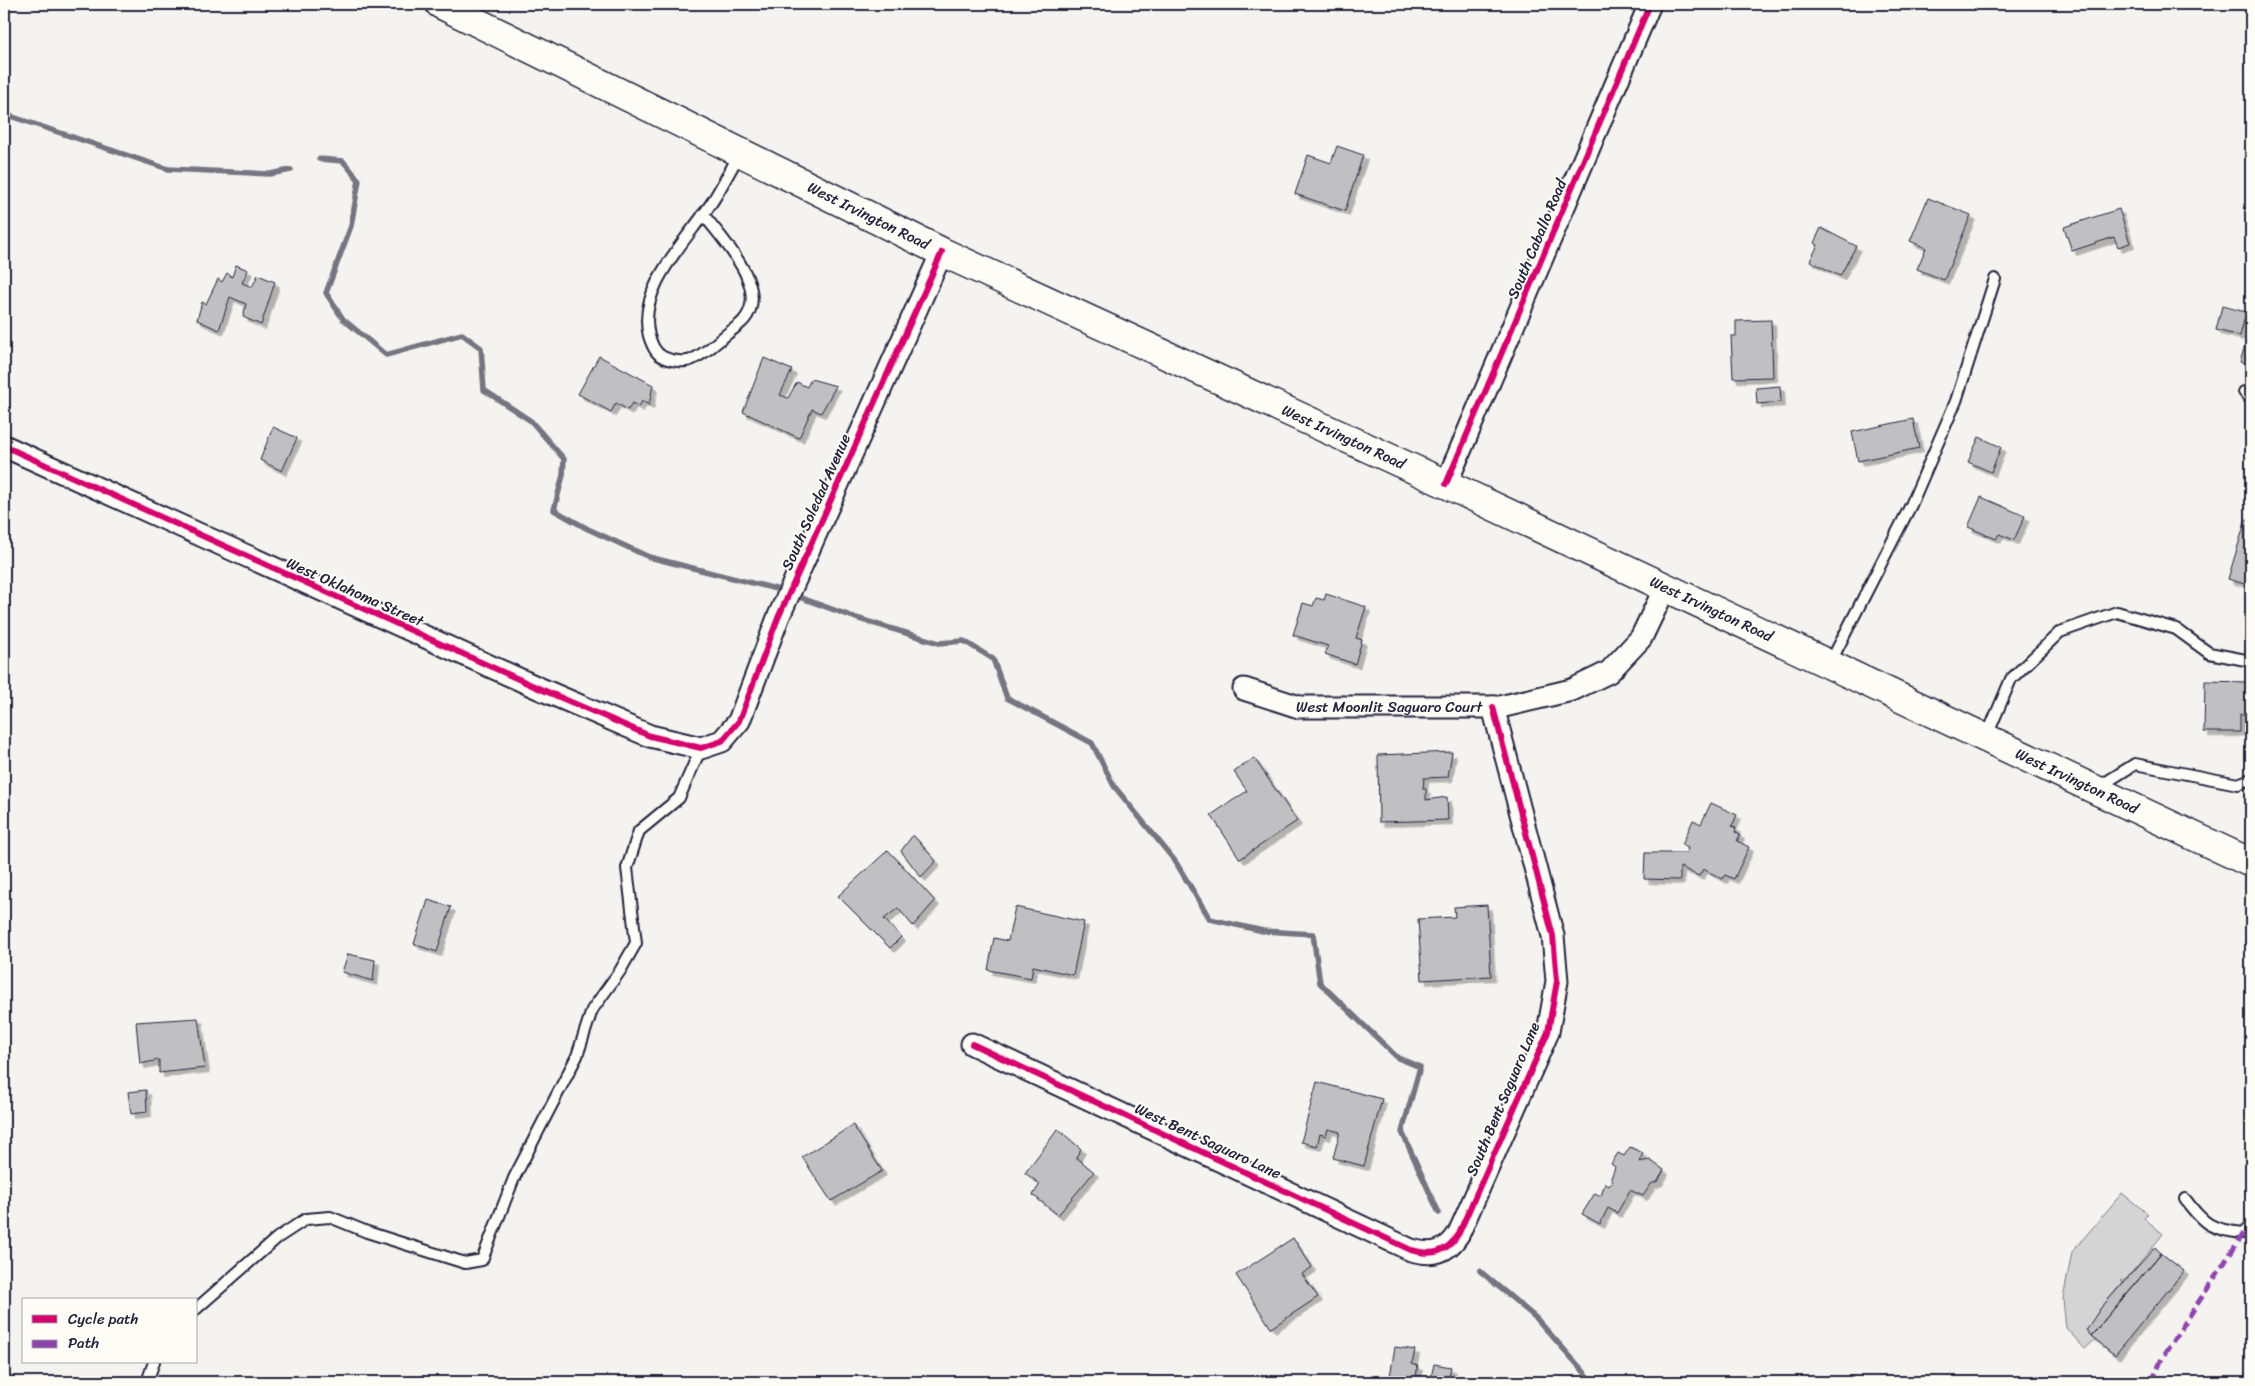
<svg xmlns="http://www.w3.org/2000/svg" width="2255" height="1386" viewBox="0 0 2255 1386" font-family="Sriracha,sans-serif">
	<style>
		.green { fill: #d5d4d5; stroke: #7c7b88 }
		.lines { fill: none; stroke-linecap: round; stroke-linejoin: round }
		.stream { stroke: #757582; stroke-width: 5.5 }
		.building { fill: #c0bfc2; stroke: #22223b; filter: url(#shadow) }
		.lane-casing { stroke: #22223b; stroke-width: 14 }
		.street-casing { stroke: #22223b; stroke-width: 25 }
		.secondary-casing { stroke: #22223b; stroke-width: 31 }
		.lane { stroke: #fdfcf7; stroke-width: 10 }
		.street { stroke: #fdfcf7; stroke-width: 21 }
		.secondary { stroke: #fdfcf7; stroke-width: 28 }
		.quiet { stroke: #8e44ad; stroke-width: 5; stroke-dasharray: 10 5; stroke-linecap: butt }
		.cycleway-casing { stroke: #fdfcf7; stroke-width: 9 }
		.cycleway { stroke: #d6006c; stroke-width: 6 }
		.labels { text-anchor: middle; stroke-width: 4; stroke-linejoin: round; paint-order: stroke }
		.street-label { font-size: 15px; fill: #22223b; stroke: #fdfcf7 }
	</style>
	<defs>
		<filter id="shadow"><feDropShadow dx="4.5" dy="4.5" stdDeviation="0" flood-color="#0004"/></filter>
	</defs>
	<rect width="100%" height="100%" fill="#f4f3ef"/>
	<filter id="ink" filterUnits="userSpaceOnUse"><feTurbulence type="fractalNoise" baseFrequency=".02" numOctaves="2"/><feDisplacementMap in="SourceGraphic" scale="10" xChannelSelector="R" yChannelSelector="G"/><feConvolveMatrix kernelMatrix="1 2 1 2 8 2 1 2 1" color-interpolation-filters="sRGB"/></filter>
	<g filter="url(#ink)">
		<path class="green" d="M2122 1193 2148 1214 2144 1218 2163 1234 2124 1282 2121 1279 2123 1282 2100 1309 2096 1339 2085 1349 2066 1328 2063 1299 2072 1252Z"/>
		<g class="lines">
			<path class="stream" d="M4 114 168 169 270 174 291 170
				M319 159 343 161 359 180 351 226 326 293 343 319 386 355 462 334 481 348 484 390 531 421 564 459 563 475 554 510 588 529 649 557 780 590 856 618 939 643 964 641 993 659 1007 698 1092 743 1114 786 1175 861 1210 919 1263 931 1313 934 1320 983 1398 1058 1420 1067 1402 1132 1439 1213
				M1480 1271 1536 1318 1593 1382"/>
		</g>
		<path class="building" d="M1337 146 1363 155 1345 211 1295 194 1308 155 1331 163Z
			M1928 198 1971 215 1944 280 1917 269 1926 248 1910 241Z
			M2119 209 2130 243 2118 247 2114 237 2072 251 2064 227Z
			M1821 228 1856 246 1840 276 1810 261 1818 245 1814 243Z
			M236 265 248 270 242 283 252 287 258 275 275 282 261 325 243 317 246 304 230 297 219 330 197 320 202 302 206 304 218 279 222 282 227 273 232 277Z
			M2222 306 2246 312 2240 336 2216 330Z
			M1771 320 1773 377 1733 378 1731 336H1736V321Z
			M2251 326V365L2240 362Z
			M599 356 653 385 649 405 642 401 639 407 632 403 628 410 616 403 611 412 578 394Z
			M764 358 792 370 780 395 788 398 797 382 807 387 811 379 836 386 821 413 812 409 799 438 743 412Z
			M1780 386 1781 402 1757 404 1756 388Z
			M1913 419 1919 448 1858 461 1852 432Z
			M273 427 297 438 282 471 260 460Z
			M1979 437 2001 447 1991 472 1968 462Z
			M1981 497 2025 516 2014 540 1999 534 1996 539 1968 527Z
			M2246 519 2251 521V586L2228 579Z
			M1326 594 1366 607 1356 638 1362 640 1355 664 1325 654 1328 646 1293 635 1303 603 1313 606 1316 598 1324 600Z
			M2205 681 2248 682 2247 715 2240 714V732H2204Z
			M1452 752 1448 777 1424 778 1423 789H1426V800L1447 797 1448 820 1379 822 1378 755Z
			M1254 758 1297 821 1240 859 1211 815 1247 791 1234 772Z
			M1711 803 1737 815 1732 826 1736 828 1735 832 1740 835 1737 841 1749 847 1734 879 1725 875 1723 879 1703 869 1699 876 1680 867V880L1644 879 1645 853H1686L1688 848 1682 845 1693 820 1701 824Z
			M913 835 936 861 921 877 901 851Z
			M888 850 935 901 913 926 898 908 884 919 901 937 890 948 838 896Z
			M428 900 451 907 437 952 414 944Z
			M1487 905 1491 976 1422 980 1418 919 1455 917 1454 907Z
			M1015 907 1084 922 1073 975 1033 966 1031 978 988 970 994 938 1008 941Z
			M348 954 375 960 373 981 342 972Z
			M198 1018 205 1068 159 1073V1060L140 1064 136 1022Z
			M1317 1082 1382 1099 1364 1166 1333 1158 1340 1132 1328 1129 1326 1136 1320 1134 1317 1146 1301 1142Z
			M146 1090 147 1112 131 1114 128 1092Z
			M853 1125 882 1171 831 1201 802 1157Z
			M1058 1129 1081 1149 1076 1157 1094 1172 1058 1215 1033 1195 1040 1184 1025 1173Z
			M1630 1147 1643 1153 1639 1162 1650 1160 1664 1170 1658 1181 1651 1184 1643 1196 1630 1190 1617 1213 1608 1208 1600 1224 1582 1214 1595 1193 1601 1196 1605 1183 1609 1186 1613 1181 1611 1178 1615 1167 1611 1164 1618 1153 1624 1156Z
			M1293 1238 1312 1267 1302 1274 1318 1297 1271 1328 1236 1275Z
			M2155 1247 2161 1253 2091 1336 2086 1330 2100 1309Z
			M2161 1253 2184 1271 2115 1355 2091 1336Z
			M1395 1347 1415 1350 1412 1364 1418 1366 1416 1375 1431 1378 1434 1364 1451 1367 1448 1382H1389Z"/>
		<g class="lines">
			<g class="lane-casing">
				<path id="lane" d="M703 214C721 238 771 288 744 320 740 325 732 330 727 334 716 343 706 353 693 359 686 363 671 361 663 357 655 353 652 345 649 336 636 286 690 238 714 199 723 184 731 169 740 153
					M2244 392 2251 400
					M1829 665 1911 505 1956 401 1995 279
					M1986 738 2011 679 2060 632 2117 612 2176 629 2209 653 2251 661
					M2097 788 2135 764 2238 784 2251 779
					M2185 1199C2204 1225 2212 1230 2244 1233L2251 1225
					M196 1309 277 1238 306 1219 330 1217 367 1232 465 1263 482 1260 514 1178 577 1056 592 1010 620 971 636 943 627 868 639 831 679 798 701 748
					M147 1382 154 1362"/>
			</g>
			<g class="street-casing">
				<g id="street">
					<path d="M4 446 536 687 650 736 701 748 722 741 739 721 778 618 942 252"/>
					<path d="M1446 484 1650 4"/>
					<path id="s1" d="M1244 689 1299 707H1500L1572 690 1609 672 1641 638 1665 588"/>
					<path d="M972 1044 1411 1250C1433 1256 1447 1253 1459 1233L1548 1032 1557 981 1553 936 1493 707"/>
				</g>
			</g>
			<g class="secondary-casing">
				<g id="secondary">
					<path id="s2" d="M440 4 942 252 1446 484 2251 863"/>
				</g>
			</g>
			<use href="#lane" class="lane"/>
			<use href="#street" class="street"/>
			<use href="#secondary" class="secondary"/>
			<path class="quiet" d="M2152 1382 2163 1356 2244 1233"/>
			<g class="cycleway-casing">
				<path id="cycleway" d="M4 446 536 687 650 736 701 748 722 741 739 721 778 618 942 252
					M1446 484 1650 4
					M972 1044 1411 1250C1433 1256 1447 1253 1459 1233L1548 1032 1557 981 1553 936 1493 707"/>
			</g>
			<use href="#cycleway" class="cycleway"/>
		</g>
	</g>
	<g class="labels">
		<g class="street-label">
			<text dy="5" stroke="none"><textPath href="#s2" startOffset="478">West Irvington Road</textPath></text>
			<text transform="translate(1537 239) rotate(-67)" y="5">South Caballo Road</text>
			<text dy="5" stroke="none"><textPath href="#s2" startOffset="1002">West Irvington Road</textPath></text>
			<text transform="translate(816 502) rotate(-66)" y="5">South Soledad Avenue</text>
			<text transform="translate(355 592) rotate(24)" y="5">West Oklahoma Street</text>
			<text dy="5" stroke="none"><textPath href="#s2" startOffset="1408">West Irvington Road</textPath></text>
			<text dy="5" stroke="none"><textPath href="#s1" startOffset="148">West Moonlit Saguaro Court</textPath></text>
			<text dy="5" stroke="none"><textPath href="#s2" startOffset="1812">West Irvington Road</textPath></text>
			<text transform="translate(1503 1099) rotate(-67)" y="5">South Bent Saguaro Lane</text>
			<text transform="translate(1208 1141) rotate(25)" y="5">West Bent Saguaro Lane</text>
		</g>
	</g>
	<rect width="2255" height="1386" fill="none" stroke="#fdfcf7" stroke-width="20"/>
	<rect x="10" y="10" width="2235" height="1366" fill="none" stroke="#22223b" stroke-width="2" filter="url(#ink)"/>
	<rect x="22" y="1298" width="175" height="65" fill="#fdfcf7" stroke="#a5a5ac"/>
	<rect x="32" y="1315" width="25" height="8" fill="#d6006c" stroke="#a5a5ac"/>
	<text x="68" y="1324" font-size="15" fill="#22223b">Cycle path</text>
	<rect x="32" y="1340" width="25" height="8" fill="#8e44ad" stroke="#a5a5ac"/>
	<text x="68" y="1348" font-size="15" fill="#22223b">Path</text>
</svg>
